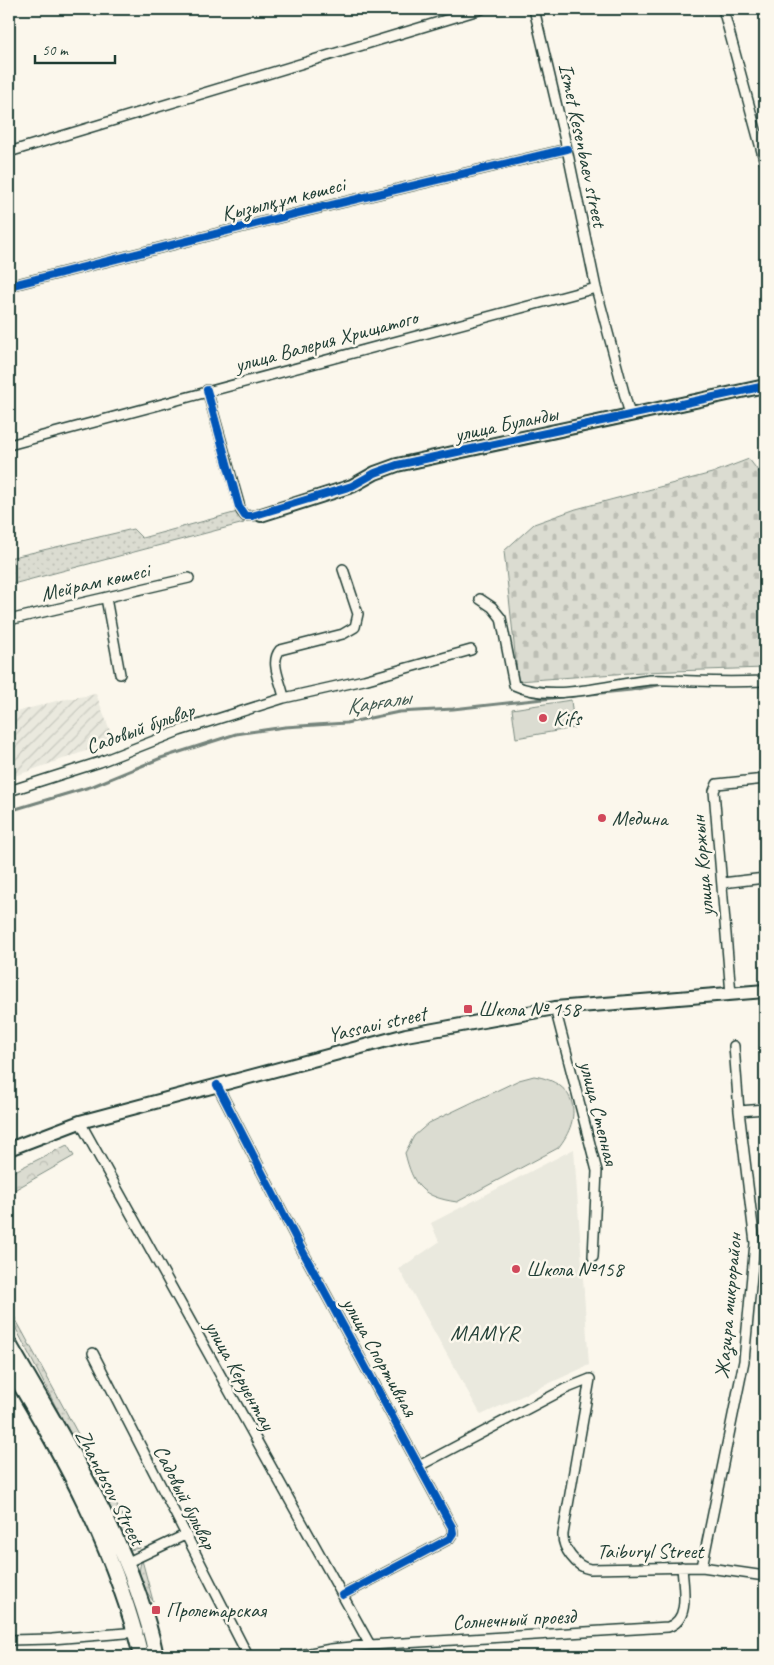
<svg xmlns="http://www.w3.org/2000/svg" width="774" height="1665" viewBox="0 0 774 1665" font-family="Caveat,sans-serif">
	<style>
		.built { fill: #eae9de }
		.industrial { fill: url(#industrial-furrows) }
		.grass { fill: url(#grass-dots); stroke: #7d8c82 }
		.forest { fill: url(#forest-crowns); stroke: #7d8c82 }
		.cemetery { fill: url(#cemetery-stones); stroke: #7d8c82 }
		.park { fill: #dbdcd1; stroke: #7d8c82 }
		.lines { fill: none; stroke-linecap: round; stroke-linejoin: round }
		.stream { stroke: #74847b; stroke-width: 3 }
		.street-casing { stroke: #1f3d34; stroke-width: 12 }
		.secondary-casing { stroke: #1f3d34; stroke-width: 16 }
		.primary-casing { stroke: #1f3d34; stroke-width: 18 }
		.street { stroke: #fbf7ec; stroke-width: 9 }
		.secondary { stroke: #fbf7ec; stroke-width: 12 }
		.primary { stroke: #fbf7ec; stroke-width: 14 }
		.cycleway-casing { stroke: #fbf7ec; stroke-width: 11 }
		.cycleway { stroke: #0057b8; stroke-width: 8 }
		.poi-dot { fill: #d1495b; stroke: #fbf7ec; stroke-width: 2 }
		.labels { text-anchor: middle; stroke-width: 5; stroke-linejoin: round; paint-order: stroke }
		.street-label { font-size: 21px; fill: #1f3d34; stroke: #fbf7ec }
		.poi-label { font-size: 21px; fill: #1f3d34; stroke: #fbf7ec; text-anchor: start }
		.water-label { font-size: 22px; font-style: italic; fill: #425b52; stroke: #fbf7ec }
		.neighbourhood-label { font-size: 22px; letter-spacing: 1px; fill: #1f3d34; stroke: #fbf7ec }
	</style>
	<defs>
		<pattern id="industrial-furrows" width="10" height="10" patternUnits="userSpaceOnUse" patternTransform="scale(1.25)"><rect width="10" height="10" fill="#eae9de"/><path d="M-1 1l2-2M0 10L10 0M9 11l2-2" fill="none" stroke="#c8c9bf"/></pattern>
		<pattern id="grass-dots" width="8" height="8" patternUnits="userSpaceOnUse" patternTransform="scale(1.25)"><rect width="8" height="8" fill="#dbdcd1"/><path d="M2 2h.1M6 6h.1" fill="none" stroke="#bcbeb4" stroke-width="1.8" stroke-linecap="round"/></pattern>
		<pattern id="forest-crowns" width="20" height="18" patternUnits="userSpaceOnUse" patternTransform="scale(1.25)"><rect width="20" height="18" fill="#dbdcd1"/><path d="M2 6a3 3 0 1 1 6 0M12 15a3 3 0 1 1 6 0" fill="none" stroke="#bcbeb4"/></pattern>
		<pattern id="cemetery-stones" width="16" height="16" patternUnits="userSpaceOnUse" patternTransform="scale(1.25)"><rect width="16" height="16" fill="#dbdcd1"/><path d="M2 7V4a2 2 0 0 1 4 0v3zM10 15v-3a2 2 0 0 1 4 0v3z" fill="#bcbeb4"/></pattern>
	</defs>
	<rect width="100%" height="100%" fill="#fbf7ec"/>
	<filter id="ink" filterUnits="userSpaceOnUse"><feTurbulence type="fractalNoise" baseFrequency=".02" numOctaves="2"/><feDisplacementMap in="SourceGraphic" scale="10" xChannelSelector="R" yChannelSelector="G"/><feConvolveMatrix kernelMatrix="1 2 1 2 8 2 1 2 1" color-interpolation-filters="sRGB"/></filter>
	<g filter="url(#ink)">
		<path class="built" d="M574 1149 589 1365 481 1415 399 1269 439 1242 431 1223Z"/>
		<path class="industrial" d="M96 694 114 741 9 778V714L56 701Z"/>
		<path class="grass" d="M241 511 245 516 244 523 9 585V558L133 529 142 538Z
			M9 1307 140 1548 129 1550 9 1315Z
			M142 1560 153 1601C144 1588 135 1576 142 1560Z"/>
		<path class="forest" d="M67 1145 74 1156 9 1193V1174Z"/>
		<path class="cemetery" d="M749 459 765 480V668L643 672 518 681 504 551 534 524 576 509 712 473Z"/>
		<path class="park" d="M571 700 574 728 516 738 512 709Z
			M534 1076C578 1083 583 1117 558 1148L457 1202C422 1197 413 1186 405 1153L414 1136 429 1123 519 1080Z"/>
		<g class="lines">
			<path class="stream" d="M571 696 631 690 664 684
				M9 811 93 786 161 758 236 734 285 727 346 723 399 712 453 709 562 697"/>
			<g class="street-casing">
				<path id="street" d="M534 9 567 149 596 288 630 415
					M723 9 765 163
					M9 152 482 9
					M9 286 294 214 567 149
					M207 390 241 511 245 516 261 515
					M9 445 596 288
					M343 569 358 614 355 627 343 634 280 650C269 663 282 683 284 698L364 680 471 650
					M106 598 120 674
					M480 599 492 607 501 618 514 685C552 703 609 684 650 680 665 679 681 681 696 681 719 682 742 682 765 681
					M9 620 189 578
					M9 791 100 762 179 731 284 698
					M722 883 765 878
					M731 994 714 791 717 784 765 779
					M555 1008 597 1171 593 1257
					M217 1085 302 1250 452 1527 453 1533 449 1539 343 1595
					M739 1111 765 1109
					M80 1122 370 1645
					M93 1353 248 1656
					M590 1379 563 1534C562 1548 576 1567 590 1569L702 1567 765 1576
					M419 1466 565 1389 590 1379
					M126 1563 185 1535
					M702 1567 744 1361 755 1243 739 1111 734 1046
					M9 1640 52 1639 138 1632
					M295 1656 331 1649 370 1645 668 1627C691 1620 683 1587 682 1567"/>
			</g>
			<g class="secondary-casing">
				<path id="secondary" d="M261 515 352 486 375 473 397 465 765 386
					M9 1149 80 1122 406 1035 555 1008 765 991"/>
			</g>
			<g class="primary-casing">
				<path id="primary" d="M9 1344C64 1440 134 1548 156 1656
					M9 1366C64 1457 116 1552 141 1656"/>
			</g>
			<use href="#street" class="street"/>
			<use href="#secondary" class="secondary"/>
			<use href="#primary" class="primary"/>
			<g class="cycleway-casing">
				<path id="cycleway" d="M9 286 294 214 567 149
					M207 390 239 507 245 516H252L352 486 375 473 397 465 765 386
					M217 1085 302 1250 452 1527 453 1533 449 1539 343 1595"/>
			</g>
			<use href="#cycleway" class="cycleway"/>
		</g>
	</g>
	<g class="poi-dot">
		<circle cx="543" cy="718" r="5"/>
		<circle cx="602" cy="818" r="5"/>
		<rect x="463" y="1004" width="10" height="10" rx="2.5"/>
		<circle cx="516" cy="1269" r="5"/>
		<rect x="151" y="1605" width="10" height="10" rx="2.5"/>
	</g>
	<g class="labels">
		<g class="street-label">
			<text transform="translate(583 145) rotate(78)" y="7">Ismet Kesenbaev street</text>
			<text transform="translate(283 199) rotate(-14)" y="7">Қызылқұм көшесі</text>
			<text transform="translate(326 341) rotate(-15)" y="7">улица Валерия Хрищатого</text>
			<text transform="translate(506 424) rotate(-12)" y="7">улица Буланды</text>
			<text transform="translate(95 582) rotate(-13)" y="7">Мейрам көшесі</text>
			<text transform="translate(140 728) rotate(-20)" y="7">Садовый бульвар</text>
			<text transform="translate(702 866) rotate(-95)" y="7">улица Коржын</text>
			<text transform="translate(377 1024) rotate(-13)" y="7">Yassaui street</text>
			<text transform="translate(599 1113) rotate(76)" y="7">улица Степная</text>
			<text transform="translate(728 1306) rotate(-85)" y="7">Жазира микрорайон</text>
			<text transform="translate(380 1357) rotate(61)" y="7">улица Спортивная</text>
			<text transform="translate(240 1375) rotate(61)" y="7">улица Керуентау</text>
			<text transform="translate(110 1487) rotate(63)" y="7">Zhandosov Street</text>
			<text transform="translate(185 1497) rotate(63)" y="7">Садовый бульвар</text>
			<text x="650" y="1558">Taiburyl Street</text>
			<text transform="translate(514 1619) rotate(-3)" y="7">Солнечный проезд</text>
		</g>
		<g class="poi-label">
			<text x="553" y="725">Kifs</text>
			<text x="612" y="825">Медина</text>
			<text x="478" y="1016">Школа № 158</text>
			<text x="526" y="1276">Школа №158</text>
			<text x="166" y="1617">Пролетарская</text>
		</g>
		<g class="water-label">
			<text transform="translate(378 701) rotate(-9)" y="8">Қарғалы</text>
		</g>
		<g class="neighbourhood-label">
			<text x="485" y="1340">MAMYR</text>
		</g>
	</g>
	<rect width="774" height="1665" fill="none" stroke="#fbf7ec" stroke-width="30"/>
	<rect x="15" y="15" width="744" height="1635" fill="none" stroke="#1f3d34" stroke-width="2" filter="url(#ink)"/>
	<path d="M35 55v8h80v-8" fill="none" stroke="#1f3d34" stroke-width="2.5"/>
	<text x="42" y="55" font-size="15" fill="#1f3d34" stroke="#fbf7ec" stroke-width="4" paint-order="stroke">50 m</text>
</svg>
